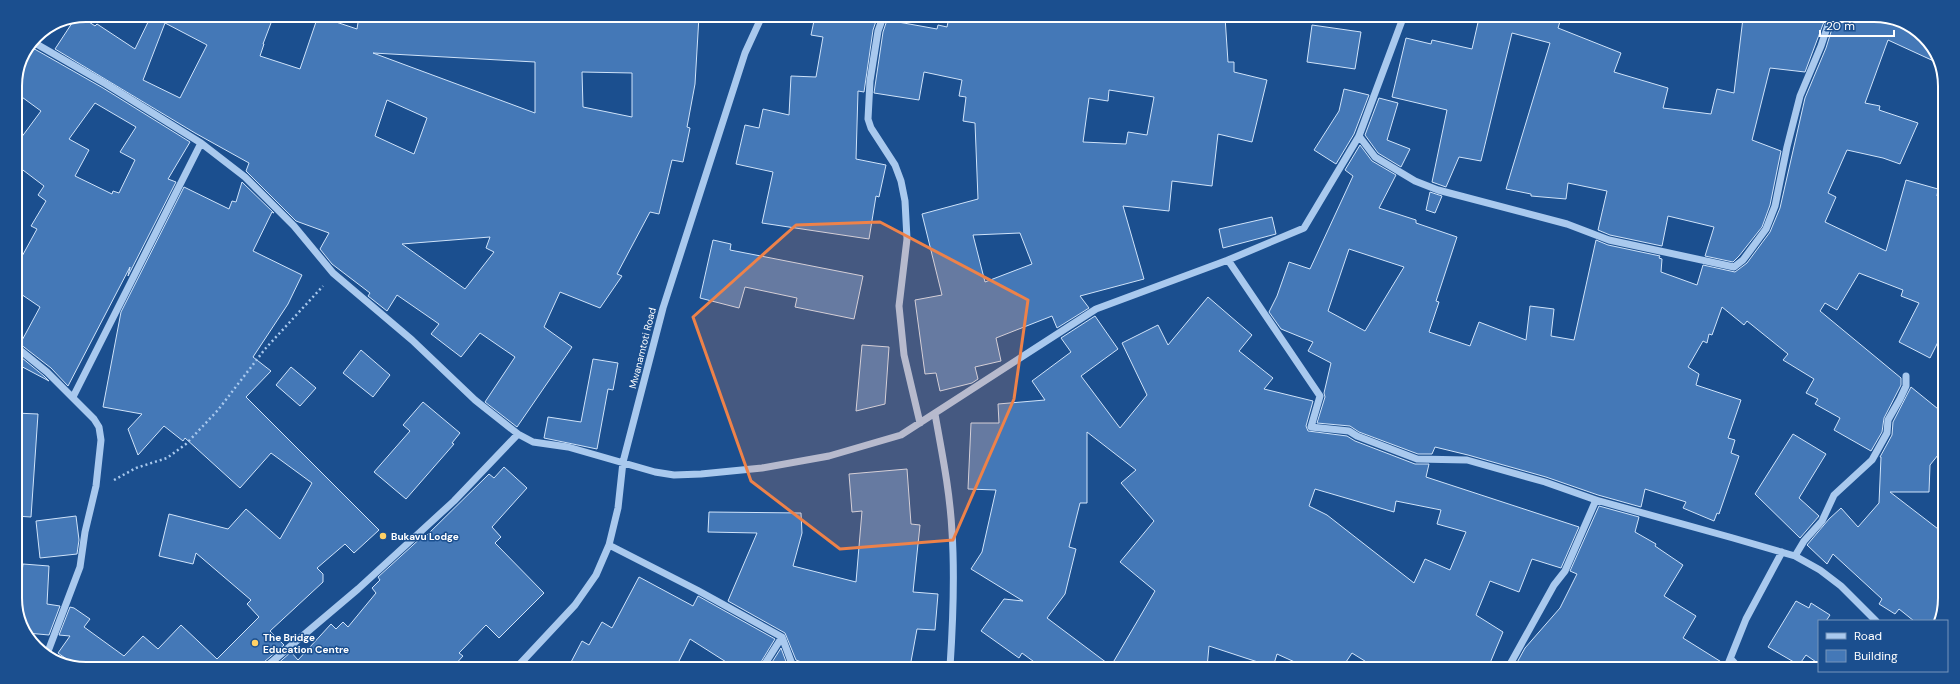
<svg xmlns="http://www.w3.org/2000/svg" width="1960" height="684" viewBox="0 0 1960 684" font-family="'DM Sans',sans-serif">
	<style>
		.building { fill: #4478b7; stroke: #cfe3fa; fill-rule: evenodd }
		.lines { fill: none; stroke-linecap: round; stroke-linejoin: round }
		.path { stroke: #a9c9ee; stroke-width: 2.5; stroke-dasharray: 2 3; stroke-linecap: butt }
		.minor { stroke: #a9c9ee; stroke-width: 7 }
		.marked { fill: #ee8249; fill-opacity: 0.2; stroke: #ee8249; stroke-width: 3; stroke-linejoin: round }
		.poi-dot { fill: #ffd166; stroke: #1b4f8f; stroke-width: 1.5 }
		.labels { text-anchor: middle; stroke-width: 3; stroke-linejoin: round; paint-order: stroke }
		.street-label { font-size: 10px; fill: #fff; stroke: #1b4f8f }
		.poi-label { font-size: 10px; font-weight: bold; fill: #fff; stroke: #1b4f8f; text-anchor: start }
		.rim { fill: none; stroke: #fff; stroke-width: 2 }
	</style>
	<rect width="100%" height="100%" fill="#1b4f8f"/>
	<path class="building" d="M149 15H274L263 44H264L260 56 300 69 318 16 357 29 359 16H533V18L561 16H699L695 84 687 127 690 128 683 162 672 160 659 214 650 212 617 274 622 276 600 308 560 292 544 327 572 347 517 427 485 402 515 357 480 333 461 357 431 334 439 324 397 295 387 311 368 296 370 293 332 264 320 249 329 233 296 221 246 171 249 163 195 133 55 49 76 17 80 16 95 26 97 24 135 49 151 16ZM165 23 207 45 180 98 143 80ZM373 53 535 62V113ZM582 72 632 73V117L583 107ZM387 100 427 118 414 154 375 136ZM490 237 486 248 494 252 465 289 402 244Z
		M815 16 877 18 873 30 864 92 858 91 856 159 886 165 879 197 876 196 869 239 762 223 773 172 736 164 745 125 759 128 763 109 789 115 791 76 816 77 823 37 811 35Z
		M949 17H1225L1228 62H1234V72L1267 80 1252 142 1218 134 1212 186 1172 181 1169 211 1123 206 1144 279 1080 296 1089 308 1057 328 1052 316 996 338 1001 361 975 367 978 379 972 383 940 391 936 373 925 374 915 300 942 295 922 214 978 199 975 123 963 121 966 97 959 96 962 80 924 72 919 100 874 93 883 32 887 20 937 29 938 25 947 27ZM1109 90 1154 97 1147 135 1128 132 1126 144 1083 142 1089 98 1108 101ZM1020 233 1032 264 985 282 973 235Z
		M1479 18H1561L1558 28 1621 53 1614 72 1668 88 1663 108 1711 114 1717 89 1734 93 1743 18 1825 19 1805 72 1770 68 1752 140 1781 151 1770 205 1762 227 1739 256 1733 262 1705 256 1714 227 1668 216 1662 246 1610 235 1598 230 1607 191 1568 183 1566 199 1531 196V194L1506 189 1550 43 1512 33 1481 161 1459 157 1446 187 1432 182 1447 110 1392 97 1406 38 1431 44 1432 40 1472 49Z
		M1835 19H1897L1930 43 1938 63 1888 40 1865 103 1880 106 1879 110 1918 123 1900 164 1883 158 1847 150 1828 193 1836 197 1825 222 1886 251 1906 180 1938 189 1937 196 1944 198 1943 332 1930 358 1899 342 1919 303 1901 296 1903 290 1859 273 1837 310 1825 303 1820 311 1901 378V385L1884 418 1882 432 1871 451 1834 430 1840 418 1815 404 1818 399 1806 393 1814 379 1783 360 1788 354 1747 321 1744 325 1722 307 1712 335 1709 334 1707 343 1703 341 1688 367 1699 374 1696 385 1741 400 1728 438 1735 440 1731 453 1739 456 1719 514 1717 513 1714 521 1683 508 1686 502 1645 489 1641 507 1598 495 1546 477 1468 455 1435 447 1432 454H1418L1359 432 1350 426 1317 423 1325 397 1324 393 1331 363 1308 351 1313 342 1281 329 1269 312 1277 296 1289 262 1310 269 1353 176 1345 170 1360 145 1372 161 1396 175 1379 208 1416 220V223L1457 237 1436 301 1439 302 1429 332 1470 346 1479 322 1526 340 1530 306 1554 309 1551 336 1574 340 1596 240 1608 245 1660 256 1659 258 1662 259 1661 272 1697 285 1703 265 1735 272 1747 263 1770 232 1780 208 1805 98 1826 48ZM1349 249 1404 267 1365 331 1328 311Z
		M1312 25 1361 32 1355 69 1307 62Z
		M31 47 103 88 190 142 168 179 176 182 128 276 130 267 68 386 51 368 20 344 40 307 15 290V269L37 229 31 226 46 201 38 195 44 186 15 164V153L22 145 18 142 41 111 15 92V82ZM95 103 136 127 120 152 135 160 119 193 113 191 112 194 75 176 89 150 69 139Z
		M1344 89 1369 95 1354 134 1336 164 1314 150 1339 111Z
		M1379 98 1398 103 1387 140 1410 149 1401 167 1378 153 1365 135Z
		M242 182 274 213 272 212 253 251 302 275 288 304 253 357 271 371 246 397 379 530 354 553 345 544 317 568 323 574V582L270 631 284 645 264 662 262 666 75 665 58 653 70 636 59 635 70 607 74 608 90 619 84 627 124 656 143 636 158 649 181 625 217 659 259 617 247 604 251 600 196 553 193 564 159 556 169 514 228 529 246 509 280 539 312 483 271 453 240 488 185 438 183 441 164 426 138 455 128 429 142 414 103 407 121 312 184 187 229 209 232 201 236 202Z
		M1430 192 1442 196 1435 213 1426 210Z
		M1272 217 1276 234 1223 248 1219 229Z
		M713 240 731 244 730 250 863 276 854 319 795 307 797 298 745 287 739 308 700 298Z
		M1208 297 1252 335 1239 351 1273 378 1264 389 1313 401 1306 426 1308 431 1347 436 1355 441 1415 464H1429L1426 477 1579 527 1561 568 1532 559 1519 592 1490 581 1476 615 1503 632 1488 668H1376L1352 653 1342 668H1308L1277 654 1273 667 1209 646 1207 668 1041 667 1022 653 1019 658 981 631 1004 599 1023 601 971 569 982 552 996 490 968 489 971 423H999L998 404 1045 400 1032 381 1071 352 1061 338 1095 316 1118 349 1081 376 1120 428 1147 395 1122 343 1158 325 1168 345ZM1087 432 1136 470 1121 483 1154 521 1120 562 1155 591 1111 666 1047 618 1065 594 1076 549 1069 547 1080 503H1087ZM1315 489 1394 512 1396 501 1441 510 1437 524 1466 532 1450 570 1425 559 1414 583 1327 515 1309 506Z
		M862 345 889 347 885 404 856 411Z
		M361 350 390 375 373 397 343 373Z
		M16 353 44 376 49 381 15 363Z
		M593 359 618 363 613 390 608 389 597 449 544 438 548 417 581 422Z
		M291 367 316 388 300 406 276 385Z
		M1911 387 1943 413 1942 450 1930 465 1929 492H1890L1942 532 1941 621H1914L1899 609 1895 614 1879 604 1882 599 1833 554 1827 564 1807 545 1829 519 1841 508 1858 527 1879 503 1881 457H1880L1892 435 1893 422Z
		M423 402 460 433 452 443 454 444 406 499 374 472 410 431 403 425Z
		M15 413 38 414 31 517 15 516Z
		M1793 434 1826 454 1799 498 1819 516 1800 538 1755 494Z
		M504 467 527 488 492 527 501 537 495 543 544 593 499 638 486 625 459 653 463 656 454 666H275L291 652 298 660 331 624 336 629 343 622 348 627 376 593 372 588 380 580 378 577 424 535 425 537 489 474 494 478Z
		M907 469 911 524 920 525 913 592 938 594 935 630 917 629 910 667H806L804 663 796 660 785 633 728 601 757 533 708 532 709 512 801 513 802 533 793 566 856 582 862 511 852 512 849 474Z
		M1599 506 1639 517 1635 532 1656 544 1655 546 1683 565 1664 596 1696 616 1683 638 1723 663 1721 669 1514 668 1525 648 1560 608 1577 574 1570 571Z
		M76 516 79 540 77 554 40 558 36 521Z
		M23 564 49 566 47 604 60 606 49 635 27 633 15 603V571L22 572Z
		M639 577 693 606 698 596 775 639 758 667H734L690 639 676 667 569 666 582 641 589 645 602 622 612 628Z
		M1796 601 1809 608 1811 603 1830 615 1826 621H1819V664L1806 655 1799 665 1768 647Z
		M781 648 788 667H769Z"/>
	<g class="lines">
		<path class="path" d="M114 480 136 468 167 458 186 444 218 410 265 349 323 286"/>
		<path class="minor" d="M883 17 878 31 870 81 868 119 871 128 895 165 901 181 905 201 907 239 899 306 904 355 920 423
			M33 42 106 84 201 143 73 397
			M1359 136 1375 157 1415 181 1438 190 1567 224 1609 240 1734 267 1743 260 1766 229 1775 206 1787 147 1800 96 1821 46 1830 19
			M201 143 245 177 294 226 333 273 412 340 475 400 518 434 533 442 568 447 655 472 674 475 701 474 762 468 829 456 901 435 1096 309 1228 260 1304 228 1359 136 1403 18
			M1228 260 1320 396 1311 427 1349 431 1357 436 1417 459 1467 460 1545 482 1596 500 1733 538 1795 556 1820 570 1841 586 1876 621
			M15 346 47 372 94 419 99 427 101 440 96 486 85 532 80 567 47 654
			M935 414C942 453 950 492 952 532 955 577 953 622 950 667
			M609 545 697 590 782 637 792 664 801 667
			M1795 556 1804 541 1822 521 1834 495 1872 460 1887 433 1888 420 1900 399 1906 386V376
			M1731 659 1740 669
			M267 666 358 589 454 501 518 434
			M518 666 575 605 596 575 609 545 618 508 623 462 663 308 745 53 762 16
			M763 667 782 637
			M1508 668 1554 585 1565 571 1596 500
			M1726 669 1746 619 1782 552"/>
	</g>
	<path class="marked" d="M880 222 1028 300 1014 399 953 540 840 549 751 481 693 317 796 225Z"/>
	<g class="poi-dot">
		<circle cx="383" cy="536" r="4"/>
		<circle cx="255" cy="643" r="4"/>
	</g>
	<g class="labels">
		<g class="street-label">
			<text transform="translate(642 348) rotate(-76)" y="4">Mwanamtoti Road</text>
		</g>
		<g class="poi-label">
			<text x="391" y="540">Bukavu Lodge</text>
			<text x="263" y="641">The Bridge<tspan x="263" dy="12">Education Centre</tspan></text>
		</g>
	</g>
	<path d="M0 0H1960V684H0ZM86 22H1874A64 64 0 0 1 1938 86V598A64 64 0 0 1 1874 662H86A64 64 0 0 1 22 598V86A64 64 0 0 1 86 22Z" fill="#1b4f8f" fill-rule="evenodd"/>
	<path class="rim" d="M86 22H1874A64 64 0 0 1 1938 86V598A64 64 0 0 1 1874 662H86A64 64 0 0 1 22 598V86A64 64 0 0 1 86 22Z"/>
	<rect x="1818" y="620" width="130" height="52" fill="#1b4f8f" stroke="#7695bc"/>
	<rect x="1826" y="633" width="20" height="6" fill="#a9c9ee" stroke="#7695bc"/>
	<text x="1854" y="640" font-size="12" fill="#ffffff">Road</text>
	<rect x="1826" y="650" width="20" height="12" fill="#4478b7" stroke="#7695bc"/>
	<text x="1854" y="660" font-size="12" fill="#ffffff">Building</text>
	<path d="M1820 30v6h74v-6" fill="none" stroke="#ffffff" stroke-width="2"/>
	<text x="1826" y="30" font-size="12" fill="#ffffff" stroke="#1b4f8f" stroke-width="3" paint-order="stroke">20 m</text>
</svg>
